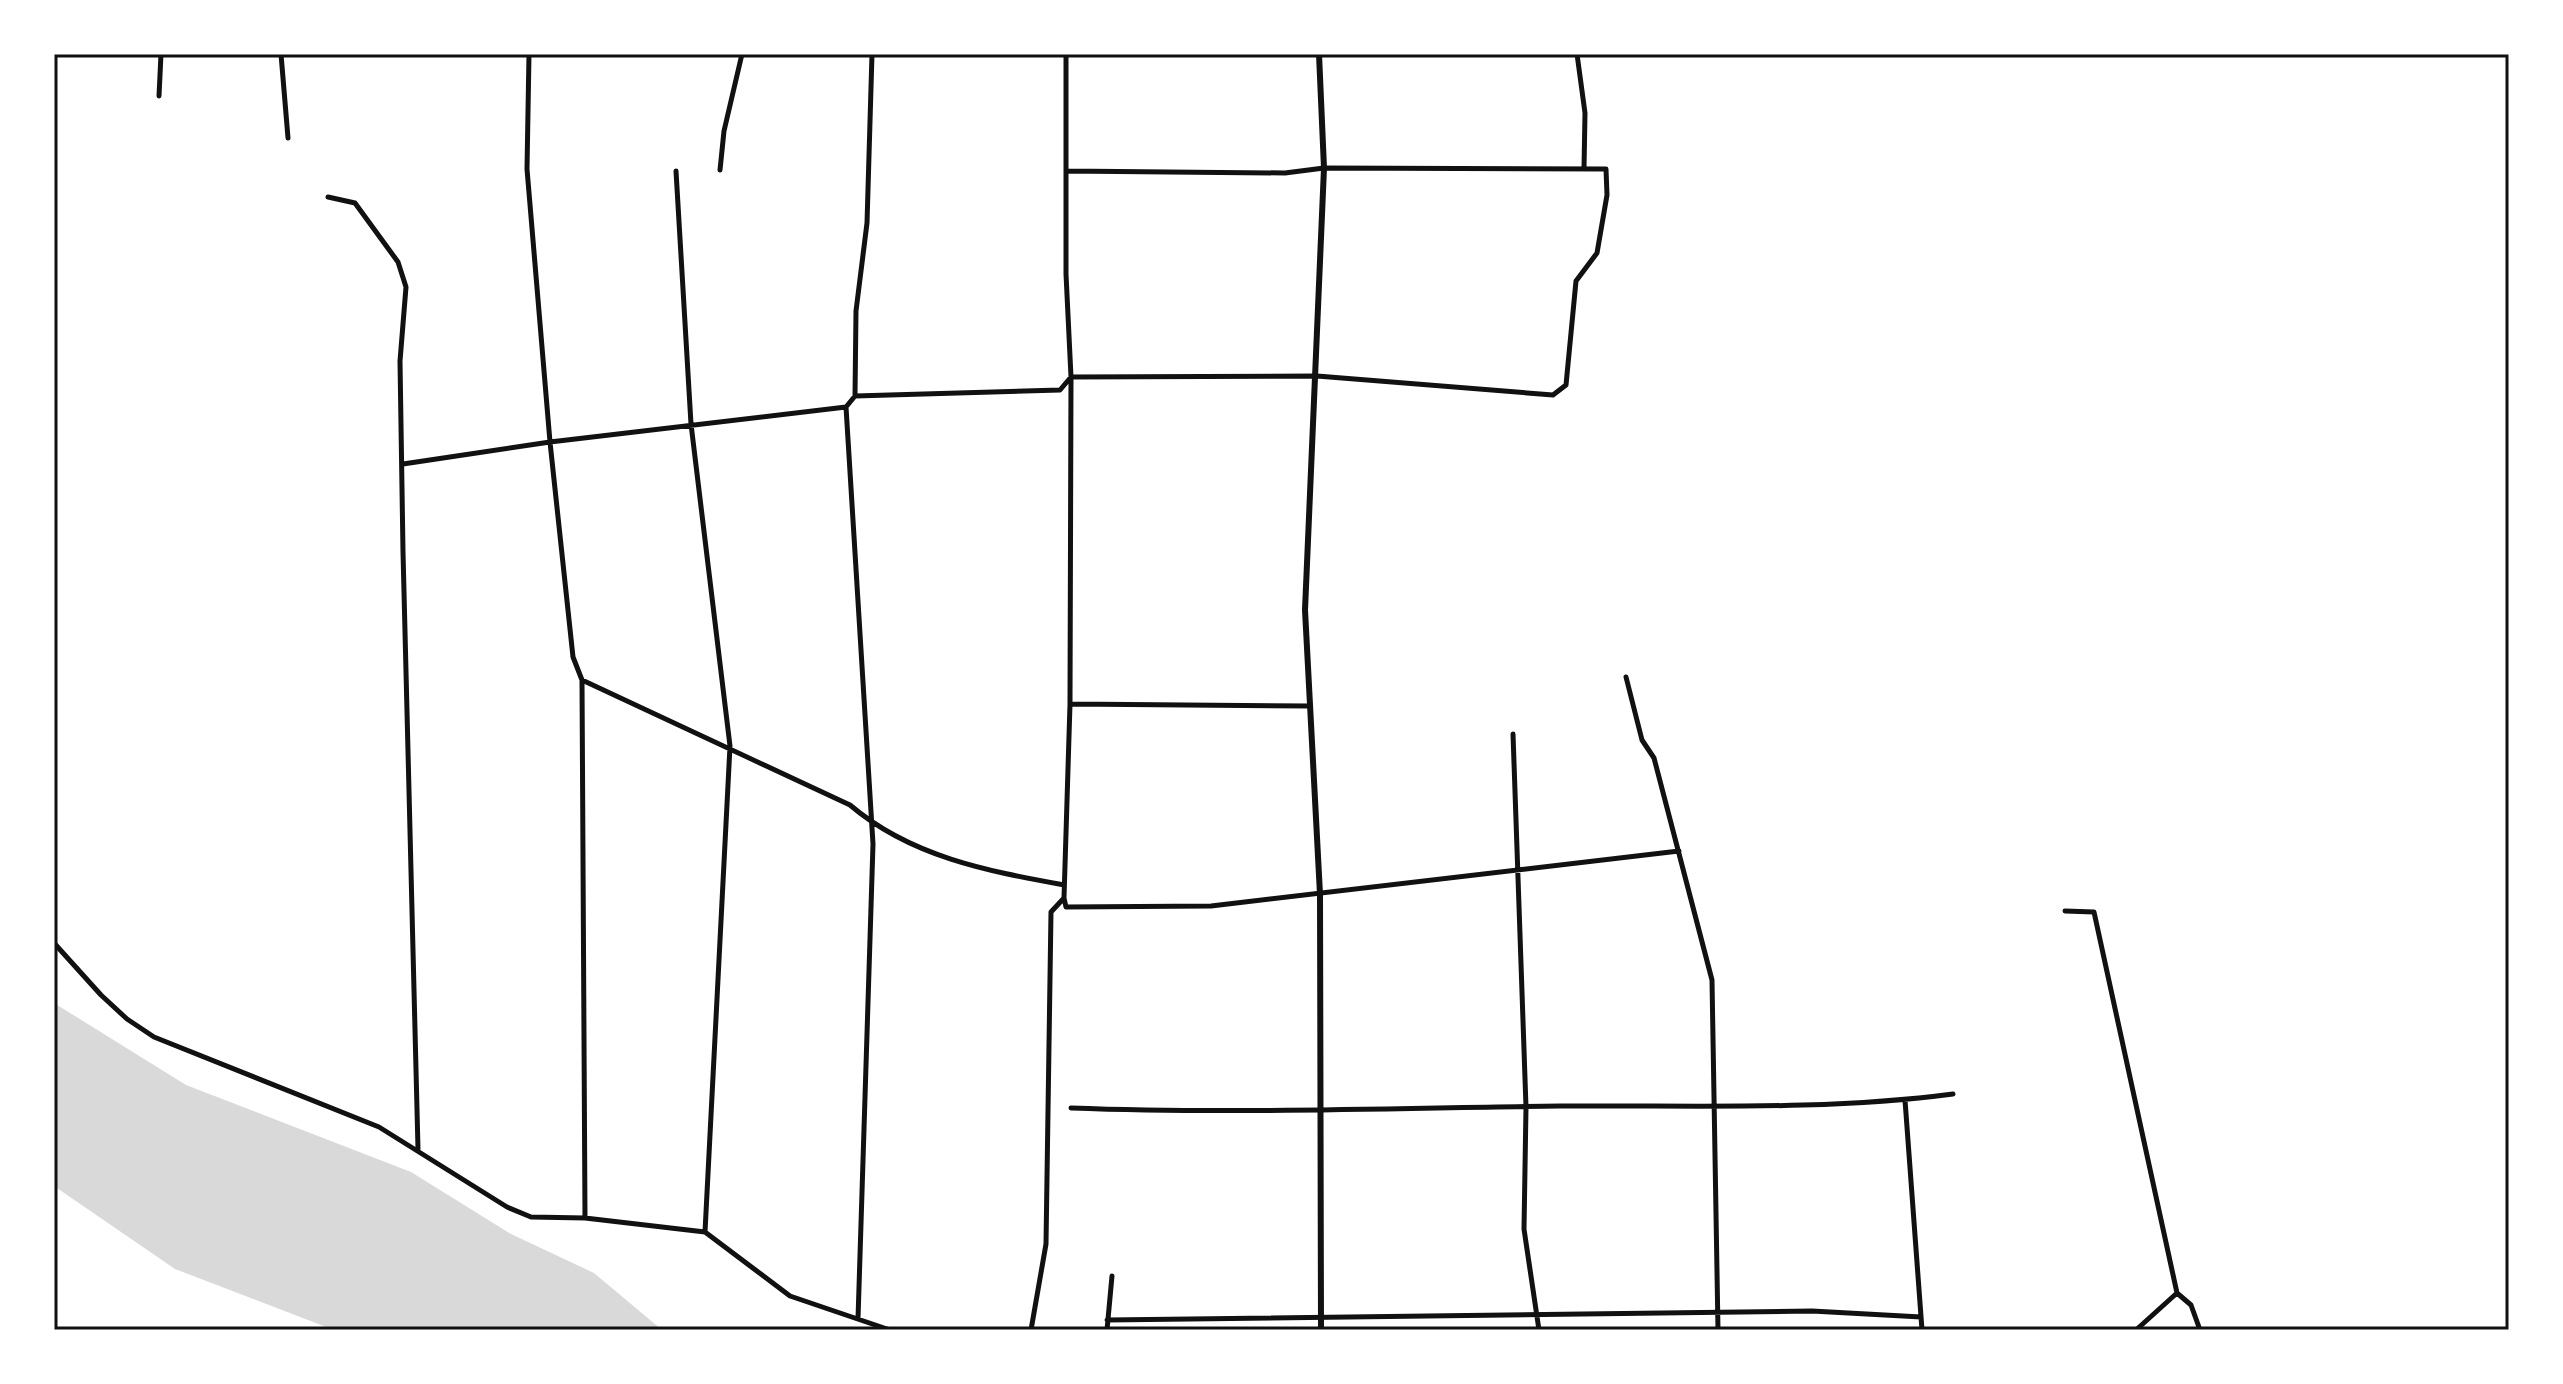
<svg xmlns="http://www.w3.org/2000/svg" width="2563" height="1384" viewBox="0 0 2563 1384" font-family="'DM Sans',sans-serif">
	<style>
		.water { fill: #d9d9d9 }
		.lines { fill: none; stroke-linecap: round; stroke-linejoin: round }
		.minor { stroke: #111; stroke-width: 5 }
		.tertiary { stroke: #111; stroke-width: 6 }
		.neatline { fill: none; stroke: #111; stroke-width: 3 }
	</style>
	<rect width="100%" height="100%" fill="#fff"/>
	<path class="water" d="M54 1003 186 1085 411 1172 511 1234 594 1273 662 1330H334L175 1269 54 1186Z"/>
	<g class="lines">
		<path class="minor" d="M281 54 288 138
			M529 54 527 169 550 442 573 657 582 680 585 1218
			M1577 54 1585 113 1584 169
			M159 96 161 54
			M720 170 724 131 742 54
			M676 171 691 424 730 746 705 1232
			M328 197 355 203 398 262 406 287 400 361 403 552 418 1149
			M855 396 1060 390 1071 377 1317 376 1553 395 1566 385 1576 281 1597 253 1607 195 1606 169 1324 168 1285 173 1066 171
			M403 464 550 442 846 407
			M1626 677 1642 740 1654 758 1712 980 1718 1330
			M582 680 850 805C911 857 988 871 1064 885
			M1070 704 1310 706
			M1513 734 1526 1107 1524 1229 1539 1330
			M1064 898 1066 907 1211 906 1679 851
			M2065 911 2094 912 2177 1293 2191 1305 2200 1330
			M54 943 101 995 127 1019 154 1037 379 1127 507 1207 531 1217 585 1218 705 1232 790 1296 890 1330
			M1905 1100 1922 1330
			M1071 1108C1234 1114 1397 1108 1560 1106 1690 1105 1824 1111 1953 1094
			M858 1319 873 844 846 407 855 396 856 311 867 223 872 54
			M1107 1320 1812 1311 1921 1317
			M1031 1330 1046 1244 1051 912 1064 898 1070 704 1071 377 1066 274V54
			M1107 1330 1112 1276
			M2136 1330 2177 1293"/>
		<path class="tertiary" d="M1319 54 1324 168 1305 610 1320 894 1321 1330"/>
	</g>
	<rect width="2563" height="1384" fill="none" stroke="#ffffff" stroke-width="112"/>
	<rect x="56" y="56" width="2451" height="1272" class="neatline"/>
</svg>
